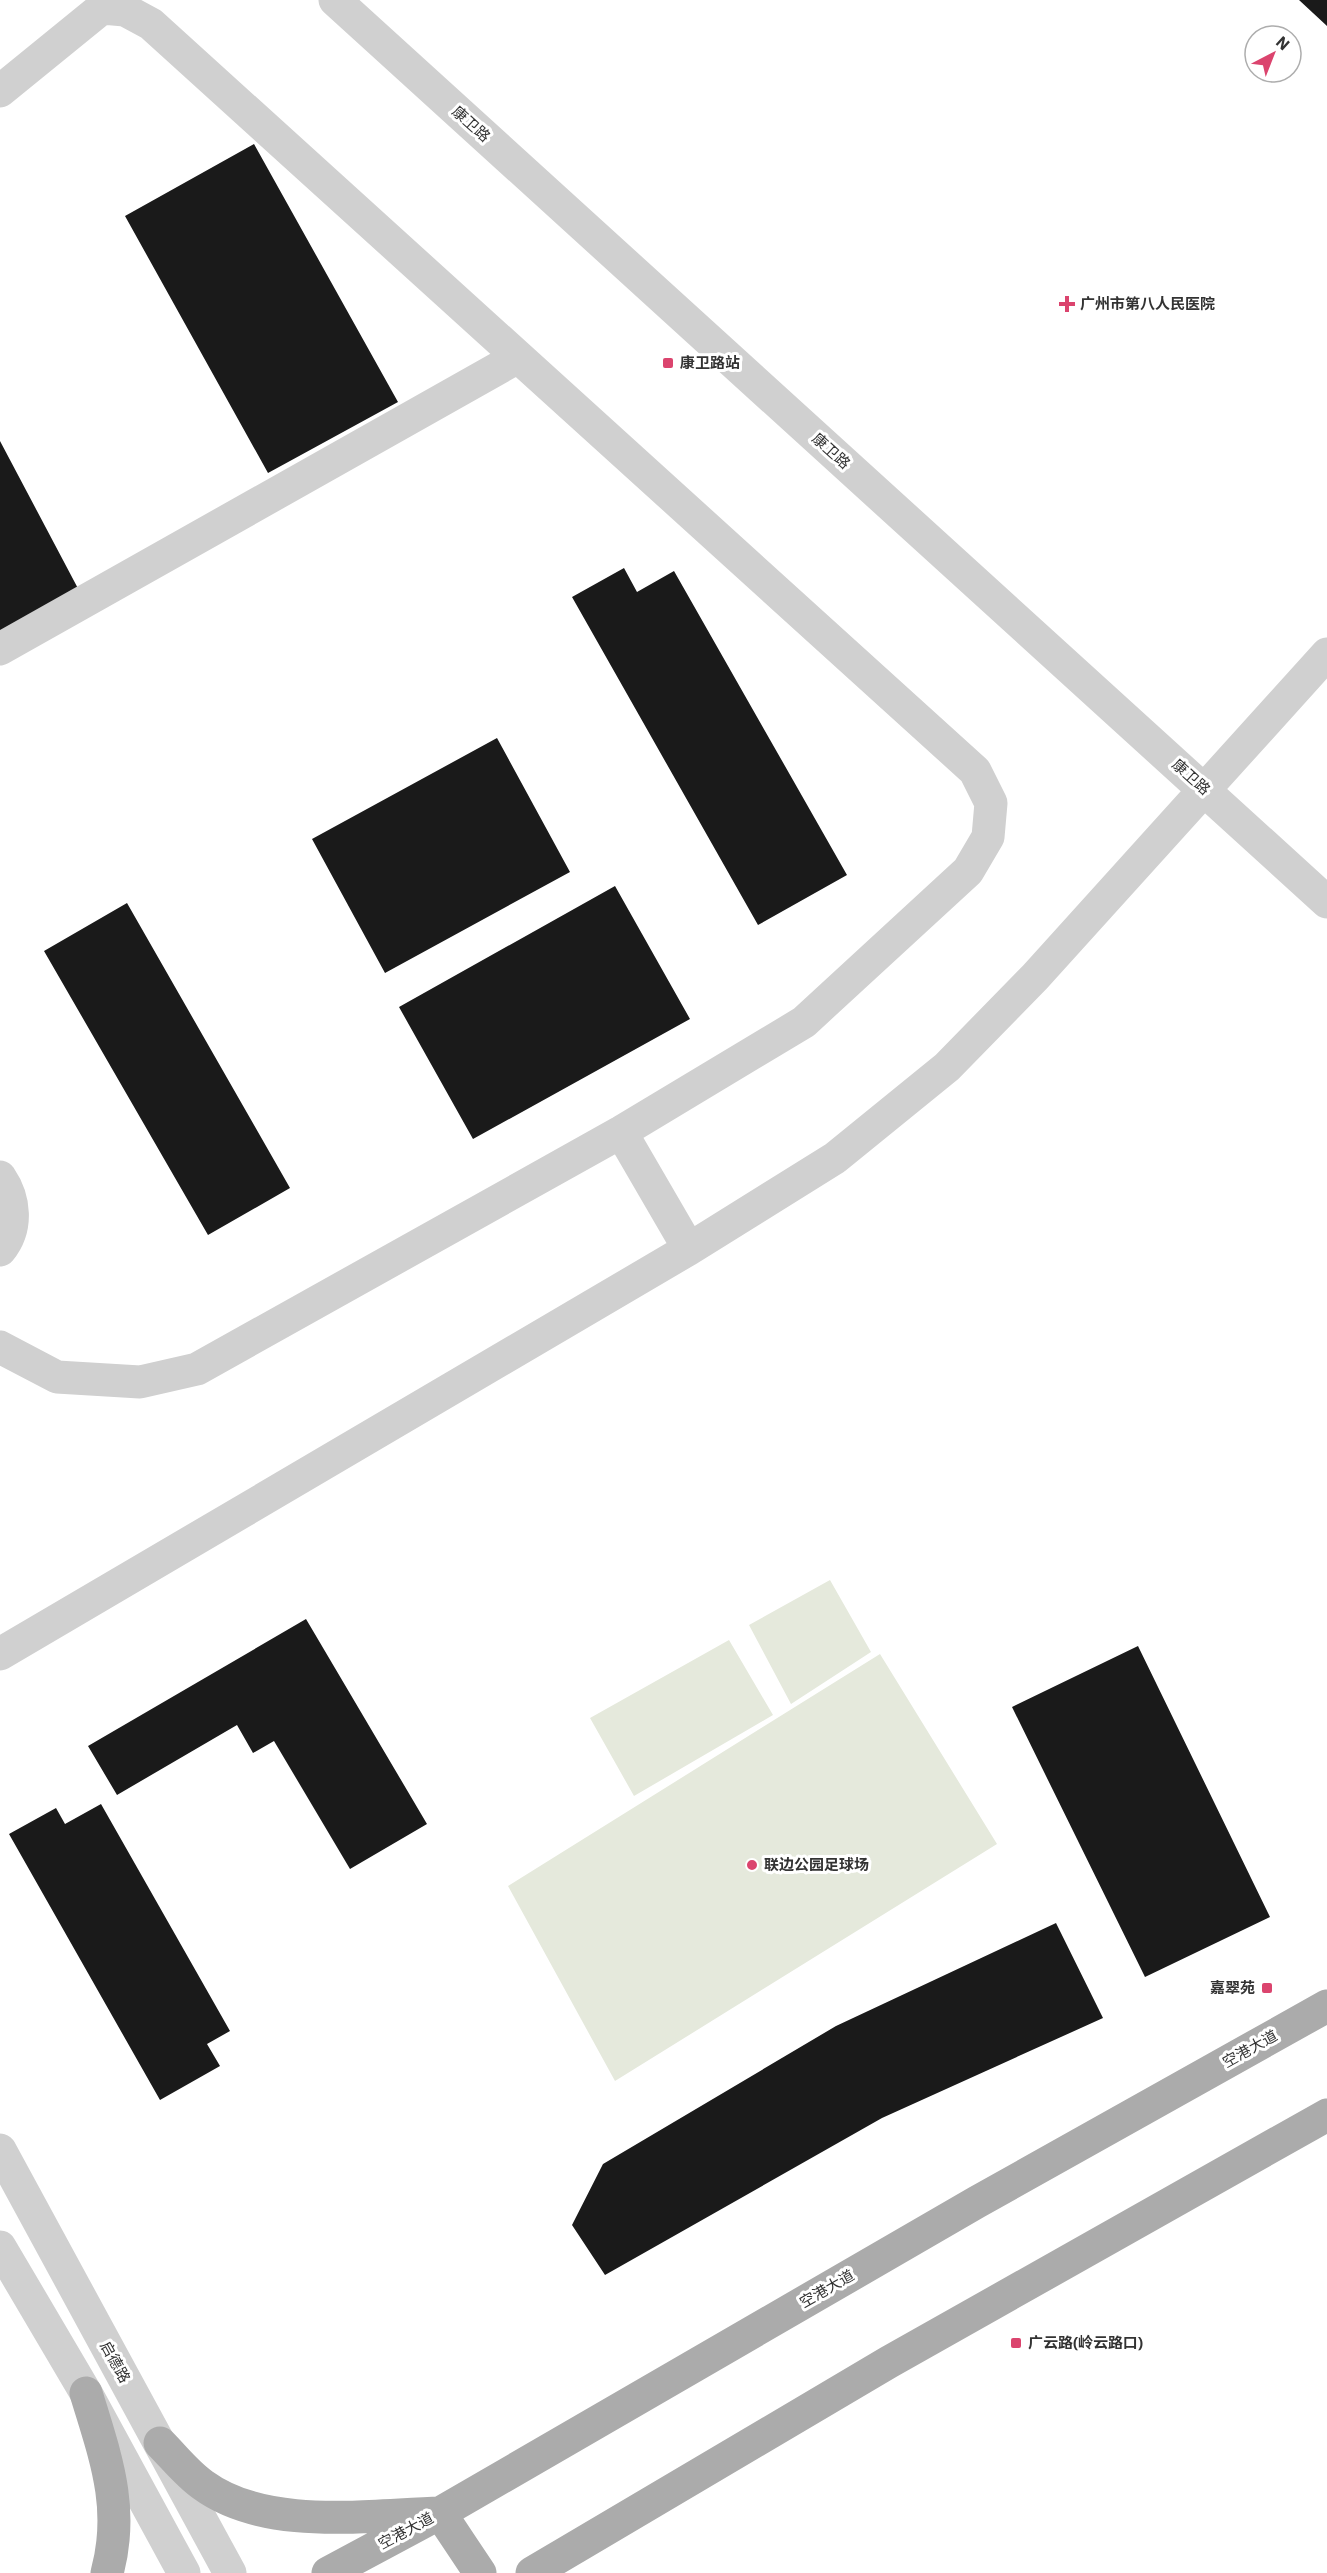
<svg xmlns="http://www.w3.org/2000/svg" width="1327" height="2573" viewBox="0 0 1327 2573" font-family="'IBM Plex Sans','Noto Sans SC',sans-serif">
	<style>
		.green { fill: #e5e9dc }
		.building { fill: #1a1a1a }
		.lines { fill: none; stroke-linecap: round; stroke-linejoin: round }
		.minor { stroke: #d0d0d0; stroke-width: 33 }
		.major { stroke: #ababab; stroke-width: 33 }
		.poi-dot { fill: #db446e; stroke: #fff; stroke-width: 2 }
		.labels { text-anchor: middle; stroke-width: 6; stroke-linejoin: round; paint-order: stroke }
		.street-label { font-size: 15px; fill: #333; stroke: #fff }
		.poi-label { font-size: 15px; font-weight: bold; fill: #333; stroke: #fff; text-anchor: start }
	</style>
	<rect width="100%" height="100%" fill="#fff"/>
	<path class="green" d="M830 1580 871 1652 791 1704 749 1625Z
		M729 1640 773 1715 634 1796 590 1718Z
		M880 1654 997 1844 615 2081 508 1886Z"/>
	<path class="building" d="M1299 0H1327V26Z
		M254 144 398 402 268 473 125 216Z
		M0 441 82 596 0 639Z
		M624 568 637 592 674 571 847 875 758 925 572 597Z
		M497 738 570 872 385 973 312 839Z
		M615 886 690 1019 473 1139 399 1007Z
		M127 903 290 1188 208 1235 44 951Z
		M306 1619 427 1824 350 1869 274 1741 253 1753 237 1725 117 1795 88 1746Z
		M1138 1646 1270 1917 1145 1977 1012 1707Z
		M101 1804 230 2031 207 2044 220 2066 160 2100 9 1834 56 1808 65 1824Z
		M1056 1923 1103 2018 882 2118 605 2275 572 2225 603 2164 836 2026Z"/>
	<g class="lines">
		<path class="minor" d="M335 0 1327 902
			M0 91 102 8 125 10 151 24 975 771 991 803 988 837 968 871 804 1022 621 1132 197 1369 140 1382 57 1377 0 1347
			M0 649 518 357
			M621 1132 689 1249
			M0 1177C15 1199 18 1228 0 1250
			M0 1654 689 1249 835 1158 947 1067 1035 977 1327 654
			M0 2150 230 2573
			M0 2247 86 2393 184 2573"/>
		<path class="major" d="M86 2393C105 2456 125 2507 107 2573
			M160 2443C174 2457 187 2474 203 2485 266 2531 366 2515 440 2513L480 2573
			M328 2573 440 2513 977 2202 1327 2006
			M532 2573 889 2362 1327 2115"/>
	</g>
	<g class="poi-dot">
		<path d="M1064 295h6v6h6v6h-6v6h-6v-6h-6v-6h6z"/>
		<rect x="662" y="357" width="12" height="12" rx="3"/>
		<circle cx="752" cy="1865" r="6"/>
		<rect x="1261" y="1982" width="12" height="12" rx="3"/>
		<rect x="1010" y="2337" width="12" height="12" rx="3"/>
	</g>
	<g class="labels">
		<g class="street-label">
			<text transform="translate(471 124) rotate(42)" y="5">康卫路</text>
			<text transform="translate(831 451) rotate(42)" y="5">康卫路</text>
			<text transform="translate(1191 777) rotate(42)" y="5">康卫路</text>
			<text transform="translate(1250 2049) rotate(-29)" y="5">空港大道</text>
			<text transform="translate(827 2289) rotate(-30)" y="5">空港大道</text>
			<text transform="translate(115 2362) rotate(61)" y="5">启德路</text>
			<text transform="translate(406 2531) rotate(-28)" y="5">空港大道</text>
		</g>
		<g class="poi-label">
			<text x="1080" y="309">广州市第八人民医院</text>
			<text x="680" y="368">康卫路站</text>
			<text x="764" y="1870">联边公园足球场</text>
			<text x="1255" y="1993" text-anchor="end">嘉翠苑</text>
			<text x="1028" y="2348">广云路(岭云路口)</text>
		</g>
	</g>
	<g transform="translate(1273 54) rotate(42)"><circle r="28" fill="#ffffff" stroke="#adadad" stroke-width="1.5"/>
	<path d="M0-4.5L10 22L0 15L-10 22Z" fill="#db446e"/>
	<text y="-9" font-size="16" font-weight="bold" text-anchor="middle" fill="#333333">N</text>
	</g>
</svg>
